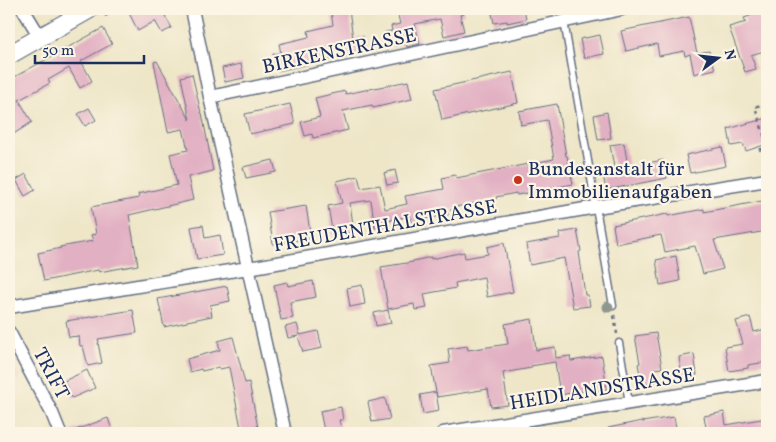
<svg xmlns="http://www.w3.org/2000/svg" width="776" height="442" viewBox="0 0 776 442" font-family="Vollkorn,serif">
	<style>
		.built { fill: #f7d0ca }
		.building { fill: #e2b0c3 }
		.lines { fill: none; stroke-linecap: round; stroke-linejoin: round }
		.lane-casing { stroke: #656f83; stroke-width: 9 }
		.street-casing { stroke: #656f83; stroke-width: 15 }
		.secondary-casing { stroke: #656f83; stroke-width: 20 }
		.path { stroke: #656f83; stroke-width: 2.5; stroke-dasharray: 4 4; stroke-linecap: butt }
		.lane { stroke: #fff; stroke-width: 6 }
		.street { stroke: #fff; stroke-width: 12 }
		.secondary { stroke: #fff; stroke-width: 18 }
		.tree { fill: #8f978f }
		.poi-dot { fill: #c8321e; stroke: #fcf5e5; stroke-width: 2 }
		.labels { text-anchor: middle; stroke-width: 4.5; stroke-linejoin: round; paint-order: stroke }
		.street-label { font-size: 20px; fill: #1b2f5e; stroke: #fcf5e5 }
		.poi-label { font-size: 20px; fill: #1b2f5e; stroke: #fcf5e5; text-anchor: start }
	</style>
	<rect width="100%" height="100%" fill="#fcf5e5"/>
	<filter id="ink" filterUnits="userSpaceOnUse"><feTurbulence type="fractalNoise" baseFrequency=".02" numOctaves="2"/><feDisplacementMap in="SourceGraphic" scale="10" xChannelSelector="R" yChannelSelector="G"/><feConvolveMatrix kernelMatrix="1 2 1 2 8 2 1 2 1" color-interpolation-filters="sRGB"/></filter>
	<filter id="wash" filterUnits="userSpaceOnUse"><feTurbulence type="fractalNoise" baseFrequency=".0096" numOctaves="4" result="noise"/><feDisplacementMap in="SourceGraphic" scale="20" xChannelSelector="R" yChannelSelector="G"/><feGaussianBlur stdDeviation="1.12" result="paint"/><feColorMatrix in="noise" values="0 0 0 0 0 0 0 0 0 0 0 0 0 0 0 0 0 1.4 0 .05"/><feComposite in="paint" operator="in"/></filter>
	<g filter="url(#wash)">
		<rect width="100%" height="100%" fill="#eee6c7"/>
		<path class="built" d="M9 355 20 378 9 380Z"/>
		<g id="blocks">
			<path class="building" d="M137 9H177L165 16 172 28 162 33 155 21 138 31 129 13Z
				M349 9 353 39 363 36 366 52 277 71 273 54 281 53 279 44 309 37 308 31 333 25 331 12Z
				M406 9H463L464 14 460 15 464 31 444 36 440 19 415 24 420 44 407 47 406 43 396 46 395 44 388 45 385 32 392 31 391 26 400 24 397 11Z
				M491 9H524L526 19 507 23V21L494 23Z
				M767 10V25L762 26 767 41V50L751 55 756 69 745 72 729 27 746 22 744 18Z
				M689 17 697 53 709 51 715 69 694 74 690 54 685 56 684 51 659 56 657 44 626 51 621 31Z
				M103 28 112 44 81 61 92 81 80 88 69 68 48 80 50 83 19 100 32 122 9 137V80Z
				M600 35 604 54 584 58 580 39Z
				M157 61 190 120 181 77 192 74 201 113H202L213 171 188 177 193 200 129 215 138 265 99 272 98 270 44 281 38 253 61 248 60 247 93 241 91 235 96 234 91 207 139 198 138 194 177 185 170 154 188 150 183 129 168 132 154 62Z
				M241 64 244 78 225 82 222 68Z
				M512 72 518 103 442 120 435 89Z
				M408 81 412 99 373 108 372 105 343 111 348 130 313 138 312 134 305 136 301 122 320 117 315 98 345 91 346 94Z
				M290 104 295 124 250 134 245 114Z
				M557 104 566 156H567L573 184 517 195 516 193 496 197V199L455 207V209L447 211 448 215 429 218 411 222 410 216 387 221 388 226 375 228 371 200 350 203 354 232 333 236 328 206 342 203 337 181 358 176 361 188 380 185 385 209 407 204 405 196 444 189 442 178 455 175 456 178 554 159 547 120 521 125 519 111Z
				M89 108 96 120 85 126 78 114Z
				M607 112 611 138 598 140 594 115Z
				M767 118V144L746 151 743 144 731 146 728 129Z
				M624 143 628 167 663 160 667 178 606 190 602 169 614 167 610 145Z
				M722 147 726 166 690 173 686 155Z
				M273 160 276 172 246 178 243 167Z
				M395 170 398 183 387 185 384 173Z
				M26 174 35 190 25 196 16 180Z
				M767 200V231L714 240 723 269 703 274 695 246 665 252 661 235 616 244 613 225 667 214 668 216 704 209V212Z
				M306 206 311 238 273 244 268 212Z
				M203 225 205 238 220 235 223 255 197 259 191 227Z
				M577 230 581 251 579 252 585 295H588L590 306 573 308 564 258 530 265 526 244 560 238 559 233Z
				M504 243 513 292 487 297 484 277 455 283 456 288 424 294 427 308 415 310 414 304 388 309 381 267 413 262V261L431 257V259L464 252 465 258 488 254 487 247Z
				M676 256 680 281 660 285 656 260Z
				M313 281 316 297 290 302 293 318 281 320 274 285 287 282 288 286Z
				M362 285 365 304 350 307 347 288Z
				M227 286 230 301 210 305 212 316 187 321V322L164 327 158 299Z
				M133 310 137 333 98 339 99 343H98L102 363 88 366 83 346H80L79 336 69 337 66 321Z
				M388 310 391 323 376 326 374 313Z
				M750 317 754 332 767 329V362L748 365V368L729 371 725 347 743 344 736 321Z
				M532 319 536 350 555 347 556 358 570 356 571 361 602 356 607 389 591 392 590 390 560 395 555 362 531 366V368L503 373 508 405 491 407 488 389 437 397 431 366 450 363 448 349 467 346 468 350 508 344 505 324Z
				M297 324 300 335 318 331 322 348 303 352 298 336 288 338 285 327Z
				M656 333 662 368 653 369 656 382 642 385 638 364 640 363 635 336Z
				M233 337 245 383 249 382 259 433H242L229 367 220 369 219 367 202 371 201 369 190 372 187 359 220 350 218 341Z
				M694 354 697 375 682 378 679 357Z
				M87 370 95 388 72 398 64 381Z
				M436 392 439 411 423 414 420 395Z
				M385 398 390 419 372 422 368 402Z
				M341 407 343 420H339L341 428 324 431 320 411Z
				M724 412 726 425 767 418V431L753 433H707L704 416Z
				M674 417 677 433H608V428L642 421V422Z
				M108 418 113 433H70V432Z"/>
		</g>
	</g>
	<g filter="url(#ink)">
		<use href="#blocks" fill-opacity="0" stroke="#656f83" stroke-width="1"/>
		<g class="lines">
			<g class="lane-casing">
				<path id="lane" d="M564 21 613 306
					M619 343 629 403"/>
			</g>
			<g class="street-casing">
				<path id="street" d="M23 9 40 37
					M192 9 210 97 285 433
					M210 97 622 9
					M9 307 248 268 596 207 767 180
					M9 332 52 413 60 433
					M520 421 523 433
					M443 433 767 381"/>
			</g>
			<g class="secondary-casing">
				<path id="secondary" d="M9 55 90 9"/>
			</g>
			<path class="path" d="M105 16 117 9
				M763 29 767 28
				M767 103 755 107 767 144
				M759 150 767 147
				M614 315 617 334"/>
			<use href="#lane" class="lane"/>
			<use href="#street" class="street"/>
			<use href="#secondary" class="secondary"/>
		</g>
		<circle class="tree" cx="608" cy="307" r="5.5"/>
	</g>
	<circle class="poi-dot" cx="518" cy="180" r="5"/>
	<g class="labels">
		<g class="street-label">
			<text transform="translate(339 50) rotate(-12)" y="7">BIRKENSTRASSE</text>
			<text transform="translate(385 225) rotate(-10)" y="7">FREUDENTHALSTRASSE</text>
			<text transform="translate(52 373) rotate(62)" y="7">TRIFT</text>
			<text transform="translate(602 388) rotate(-9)" y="7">HEIDLANDSTRASSE</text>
		</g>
		<g class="poi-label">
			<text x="528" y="175">Bundesanstalt für<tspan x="528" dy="23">Immobilienaufgaben</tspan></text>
		</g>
	</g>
	<rect width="776" height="442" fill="none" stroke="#fcf5e5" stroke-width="30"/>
	<g transform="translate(718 58) rotate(75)" stroke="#fcf5e5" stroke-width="4" paint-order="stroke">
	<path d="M0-4L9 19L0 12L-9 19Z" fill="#1b2f5e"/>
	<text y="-8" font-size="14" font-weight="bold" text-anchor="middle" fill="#1b2f5e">N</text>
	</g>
	<path d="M35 55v8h109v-8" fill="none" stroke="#1b2f5e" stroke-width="2.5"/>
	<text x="42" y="55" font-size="15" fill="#1b2f5e" stroke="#fcf5e5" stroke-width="4" paint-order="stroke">50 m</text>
</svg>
